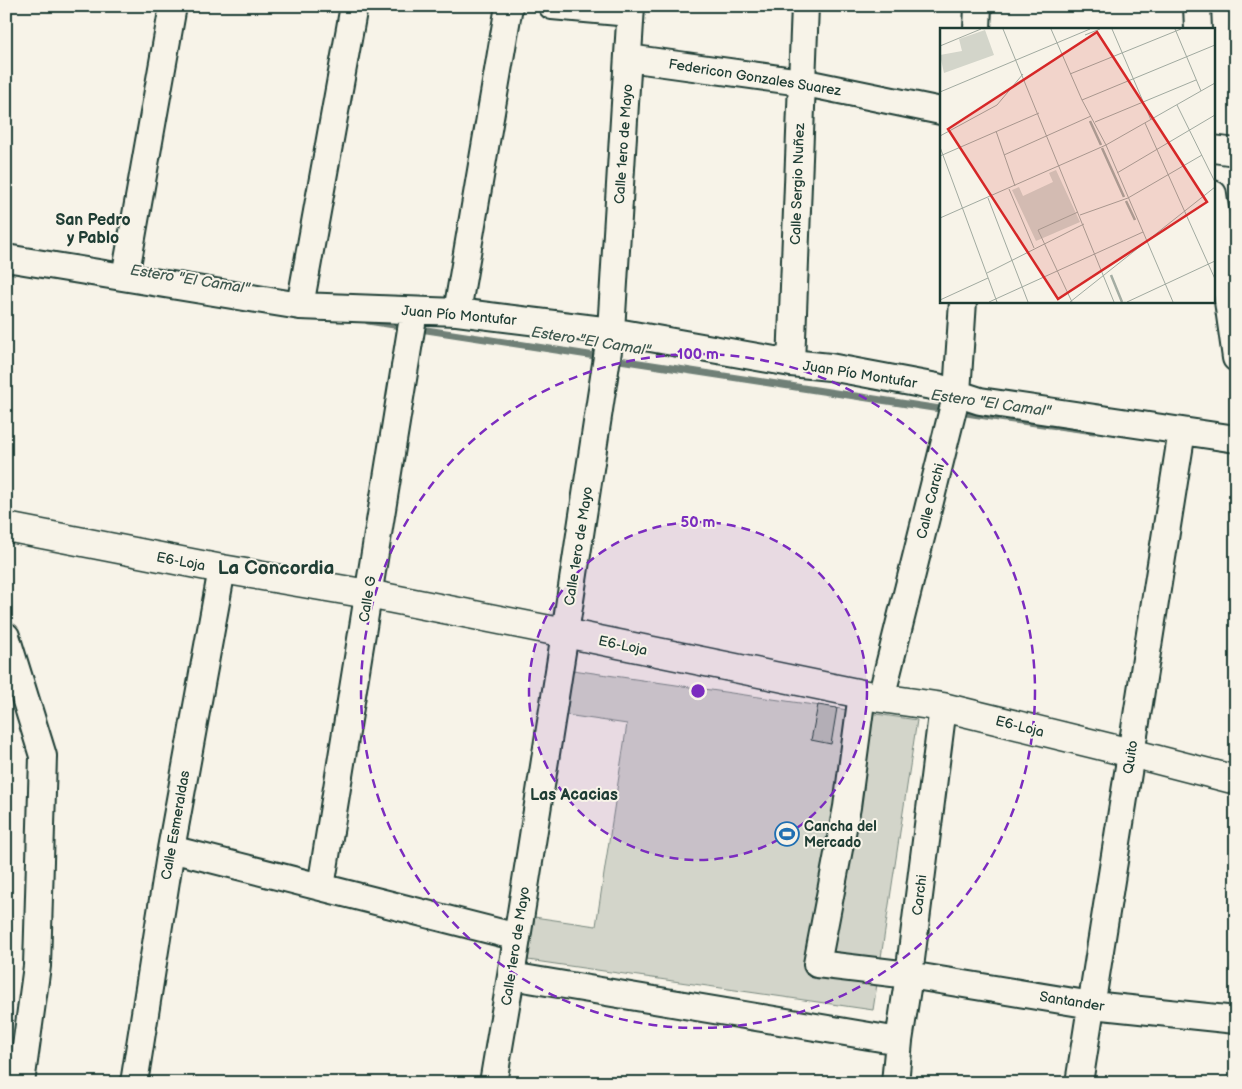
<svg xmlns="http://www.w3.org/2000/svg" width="1242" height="1089" viewBox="0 0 1242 1089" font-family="'Balsamiq Sans',sans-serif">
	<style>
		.green { fill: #d3d5ca; stroke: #79897f }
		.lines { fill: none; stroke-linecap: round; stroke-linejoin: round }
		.stream { stroke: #6f8077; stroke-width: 7 }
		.building { fill: #bbc1b6; stroke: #1f3d34 }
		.minor-casing { stroke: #1f3d34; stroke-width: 30 }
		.secondary-casing { stroke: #1f3d34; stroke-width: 31 }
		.minor { stroke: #f7f3e8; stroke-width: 26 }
		.secondary { stroke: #f7f3e8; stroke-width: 28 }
		.ring { fill: none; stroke: #7b2cbf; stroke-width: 2.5; stroke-dasharray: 9 6 }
		.labels { text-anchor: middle; stroke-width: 4; stroke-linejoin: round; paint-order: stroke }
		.street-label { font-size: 14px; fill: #1f3d34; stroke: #f7f3e8 }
		.poi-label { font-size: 14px; font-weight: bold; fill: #1f3d34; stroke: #f7f3e8; text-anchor: start }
		.water-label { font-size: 15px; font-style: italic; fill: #405950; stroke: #f7f3e8 }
		.quarter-label { font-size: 16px; font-weight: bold; fill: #1f3d34; stroke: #f7f3e8 }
		.district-label { font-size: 19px; font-weight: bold; fill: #1f3d34; stroke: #f7f3e8 }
		.inset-river { fill: none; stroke: #a4ada3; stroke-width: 2.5 }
		.inset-road { fill: none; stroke: #a1aaa0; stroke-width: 1 }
		.view { fill: #d62828; fill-opacity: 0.15; stroke: #d62828; stroke-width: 2.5 }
		.inset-edge { fill: none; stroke: #1f3d34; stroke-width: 2.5 }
		.centre { fill: #7b2cbf; stroke: #f7f3e8; stroke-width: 2.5 }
		.ring-label { font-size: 15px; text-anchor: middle; font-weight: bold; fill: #7b2cbf; stroke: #f7f3e8; stroke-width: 4; stroke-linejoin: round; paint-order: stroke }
	</style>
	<rect width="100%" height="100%" fill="#f7f3e8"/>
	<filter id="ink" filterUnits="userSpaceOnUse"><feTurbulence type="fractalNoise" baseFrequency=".02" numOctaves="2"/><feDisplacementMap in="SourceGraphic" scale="10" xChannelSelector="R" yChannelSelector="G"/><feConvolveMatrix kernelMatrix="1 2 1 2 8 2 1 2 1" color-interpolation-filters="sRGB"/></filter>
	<g filter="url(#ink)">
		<path class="green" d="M573 670 917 720 873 1010 528 960 534 917 596 926 627 724 566 715Z"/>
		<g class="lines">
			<path class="stream" d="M368 321 602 357
				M613 359 999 418 1094 431"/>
		</g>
		<path class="building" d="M818 705 837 708 831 744 811 740Z"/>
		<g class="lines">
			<g class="minor-casing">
				<path id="minor" d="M552 6 630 13
					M1197 6 1198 29
					M977 29 978 6
					M628 58 801 82 941 111
					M1213 149 1236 152
					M1213 194 1236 358
					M6 258 300 306 457 312 611 331 791 363 830 367 937 387 980 401 1236 439
					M125 277 173 6
					M300 306 354 6
					M457 312 509 6
					M791 363 805 6
					M6 636 43 756 37 966 21 1083
					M862 694 847 807 817 964 909 975 1092 1005 1236 1020
					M881 698 957 393 963 301
					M171 849 517 937
					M321 887 414 311
					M511 976 899 1041
					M134 1083 171 849 222 569
					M493 1083 511 976 565 633 611 331 631 6
					M895 1083 899 1041 909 975 943 707
					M1079 1083 1182 431"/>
			</g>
			<g class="secondary-casing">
				<path id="secondary" d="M6 527 222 569 368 594 565 633 881 698 943 707 1131 753 1236 780"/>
			</g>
			<use href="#minor" class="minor"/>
			<use href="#secondary" class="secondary"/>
		</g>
	</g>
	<circle cx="698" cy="691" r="169" fill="#7b2cbf" fill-opacity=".12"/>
	<g class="ring">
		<circle cx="698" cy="691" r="169"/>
		<circle cx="698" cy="691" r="337"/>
	</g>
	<defs>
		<g id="stadium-ring" transform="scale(1.25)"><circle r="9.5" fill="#f7f3e8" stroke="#1f6fb2" stroke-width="1.5"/><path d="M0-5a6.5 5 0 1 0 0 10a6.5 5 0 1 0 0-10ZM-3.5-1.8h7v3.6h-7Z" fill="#1f6fb2"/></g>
	</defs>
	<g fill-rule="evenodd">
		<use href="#stadium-ring" x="787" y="834"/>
	</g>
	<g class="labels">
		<g class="street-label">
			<text transform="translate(755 77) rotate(9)" y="5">Federicon Gonzales Suarez</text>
			<text transform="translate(623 144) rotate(-86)" y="5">Calle 1ero de Mayo</text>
			<text transform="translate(797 184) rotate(-88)" y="5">Calle Sergio Nuñez</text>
			<text transform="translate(459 315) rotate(5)" y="5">Juan Pío Montufar</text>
			<text transform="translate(860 374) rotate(9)" y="5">Juan Pío Montufar</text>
			<text transform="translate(930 501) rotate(-76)" y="5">Calle Carchi</text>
			<text transform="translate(578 546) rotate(-81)" y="5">Calle 1ero de Mayo</text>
			<text transform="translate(181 561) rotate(11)" y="5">E6-Loja</text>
			<text transform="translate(367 599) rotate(-81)" y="5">Calle G</text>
			<text transform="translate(623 645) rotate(12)" y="5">E6-Loja</text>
			<text transform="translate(1020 726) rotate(14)" y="5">E6-Loja</text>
			<text transform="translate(1130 757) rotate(-81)" y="5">Quito</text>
			<text transform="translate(175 825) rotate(-80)" y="5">Calle Esmeraldas</text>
			<text transform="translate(919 895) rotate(-83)" y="5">Carchi</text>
			<text transform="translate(515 946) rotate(-81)" y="5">Calle 1ero de Mayo</text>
			<text transform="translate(1072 1001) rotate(9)" y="5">Santander</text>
		</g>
		<g class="poi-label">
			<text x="804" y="831">Cancha del<tspan x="804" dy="16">Mercado</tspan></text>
		</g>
		<g class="water-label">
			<text transform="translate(190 279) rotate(9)" y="5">Estero "El Camal"</text>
			<text transform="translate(591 341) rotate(9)" y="5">Estero "El Camal"</text>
			<text transform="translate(991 403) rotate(8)" y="5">Estero "El Camal"</text>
		</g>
		<g class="quarter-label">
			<text x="93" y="225">San Pedro<tspan x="93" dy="18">y Pablo</tspan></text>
			<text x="574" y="800">Las Acacias</text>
		</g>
		<g class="district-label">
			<text x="276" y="574">La Concordia</text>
		</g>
	</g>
	<g transform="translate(940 28)">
		<rect width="275" height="275" fill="#f7f3e8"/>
		<path d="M45 2 54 27 4 45 0 27 22 23 19 11ZM116 142 140 194 96 213 72 162 79 159 83 168 113 154 109 145Z" fill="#d3d5ca"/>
		<path class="inset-river" d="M150 93 161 117M162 120 184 169M186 173 195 192M171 247 182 274"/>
		<path class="inset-road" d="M63 1 174 274M111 1 142 72 166 117 233 274M172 1 211 92M235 1 261 63M145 7 160 1M0 18 41 1M130 46 241 1M0 64 150 1M142 72 275 17M237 77 275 154M155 94 256 52M205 95 275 251M56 103 75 158M0 108 57 77 83 46M0 119 57 274M64 127 151 88M0 128 99 85M177 145 275 87M69 161 94 220M48 170 88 274M140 187 188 170 262 127M0 190 166 117 275 55M47 245 144 196M0 272 48 250M49 274 203 204M130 274 275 159M132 274 98 202 138 184M187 274 275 233"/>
		<path class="view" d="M157 4 267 174 118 271 8 101Z"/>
		<rect width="275" height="275" class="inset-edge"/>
	</g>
	<circle cx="698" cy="691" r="8" class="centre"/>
	<g class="ring-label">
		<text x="698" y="359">100 m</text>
		<text x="698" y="527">50 m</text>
	</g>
	<rect width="1242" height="1089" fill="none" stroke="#f7f3e8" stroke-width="25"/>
	<rect x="12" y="12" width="1217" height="1064" fill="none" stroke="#1f3d34" stroke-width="2" filter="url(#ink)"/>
</svg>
